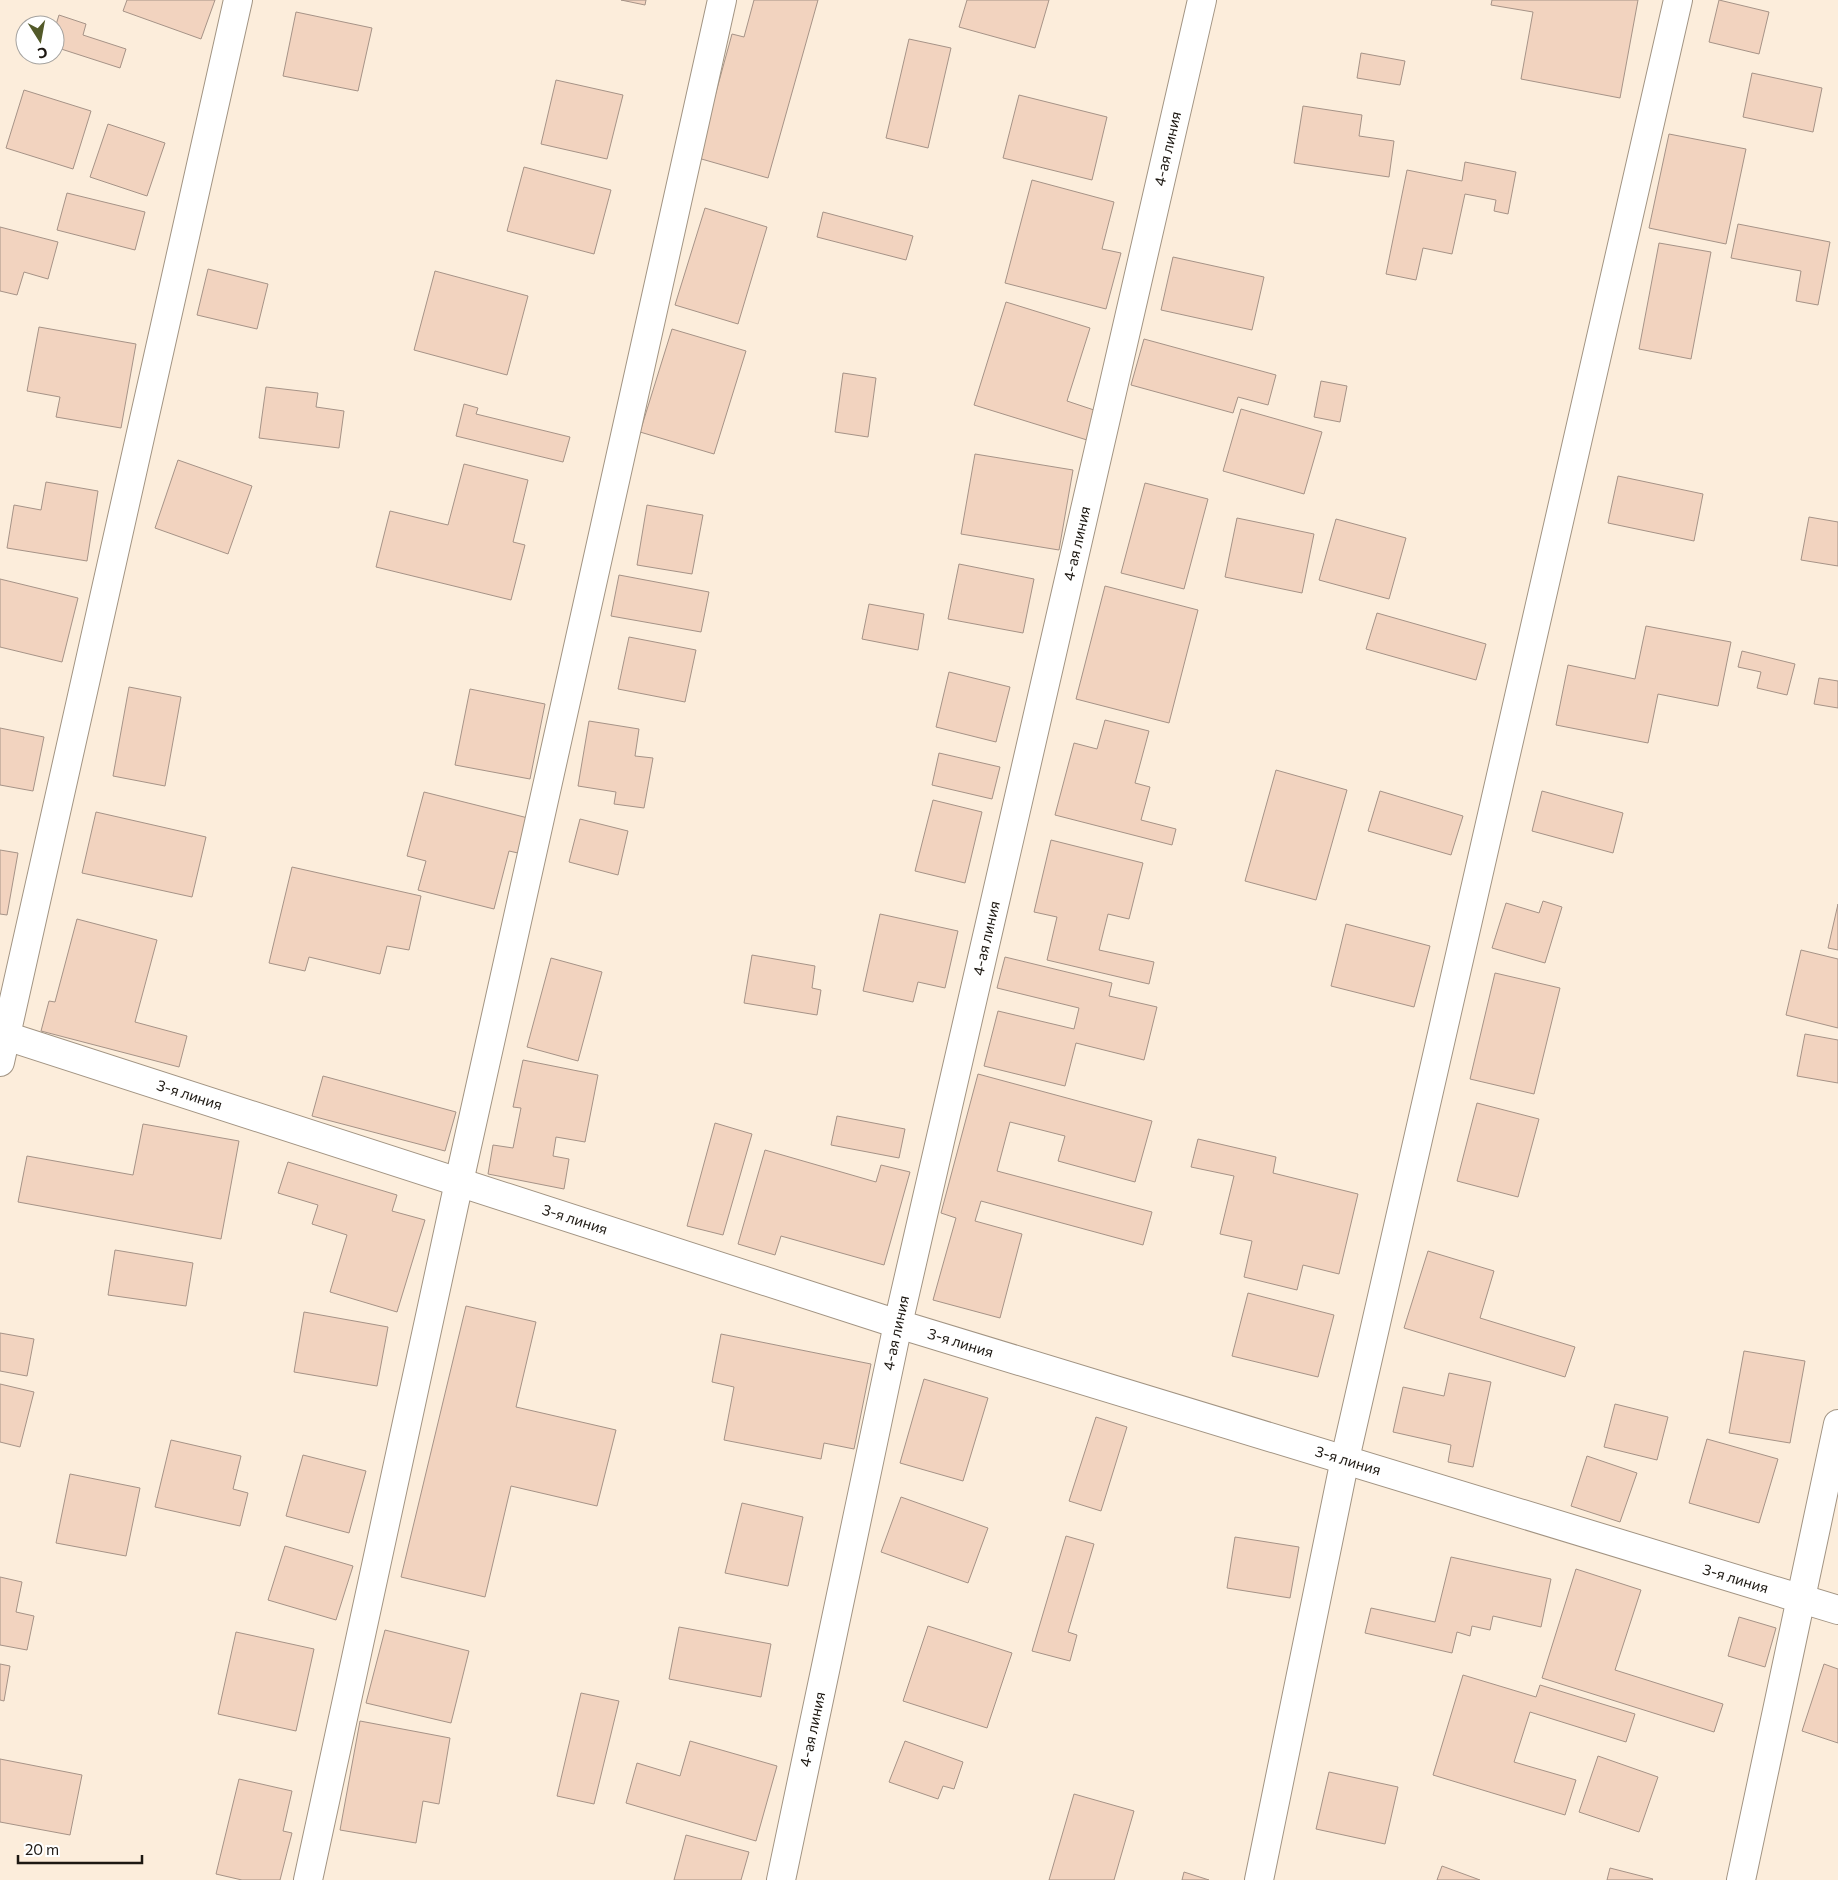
<svg xmlns="http://www.w3.org/2000/svg" width="1838" height="1880" viewBox="0 0 1838 1880" font-family="Commissioner,sans-serif">
	<style>
		.building { fill: #f2d3bf; stroke: #a69387 }
		.lines { fill: none; stroke-linecap: round; stroke-linejoin: round }
		.minor-casing { stroke: #a29483; stroke-width: 30 }
		.minor { stroke: #fff; stroke-width: 28 }
		.labels { text-anchor: middle; stroke-width: 4; stroke-linejoin: round; paint-order: stroke }
		.street-label { font-size: 15px; fill: #1d1812; stroke: #fff }
	</style>
	<rect width="100%" height="100%" fill="#fceddb"/>
	<path class="building" d="M127 0H215L201 39 123 11Z
		M621 0H646L645 5Z
		M754 0H818L768 178 698 158 732 34 744 37Z
		M967 0H1049L1035 48 959 27Z
		M1492 0H1638L1620 98 1521 79 1533 12 1491 5Z
		M1719 0 1769 12 1759 54 1709 42Z
		M296 12 372 28 358 91 283 76Z
		M59 15 86 24 83 35 126 49 120 68 55 47V28Z
		M909 39 951 48 928 148 886 138Z
		M1361 53 1405 61 1400 85 1357 78Z
		M1752 73 1822 88 1813 132 1743 117Z
		M556 80 623 95 607 159 541 144Z
		M24 90 91 111 73 169 6 148Z
		M1019 95 1107 117 1092 180 1003 158Z
		M1303 106 1362 115 1359 136 1394 141 1389 177 1294 163Z
		M108 124 165 143 147 196 90 177Z
		M1669 134 1746 149 1726 244 1649 228Z
		M1465 162 1516 172 1508 214 1494 211 1496 200 1465 194 1452 254 1423 248 1416 280 1386 274 1407 170 1462 181Z
		M524 167 611 190 594 254 507 231Z
		M1032 180 1114 202 1102 249 1121 253 1106 309 1005 283Z
		M67 193 145 212 135 250 57 230Z
		M705 208 767 227 738 324 675 305Z
		M823 212 913 236 906 260 817 237Z
		M1738 224 1830 242 1818 305 1796 301 1801 271 1731 258Z
		M0 227 58 242 48 279 24 272 17 295 0 291Z
		M1659 243 1711 252 1691 359 1639 349Z
		M1173 257 1264 277 1252 330 1161 310Z
		M208 269 268 284 257 329 197 315Z
		M435 271 528 296 507 375 414 350Z
		M1006 302 1090 328 1067 401 1097 411 1087 440 974 405Z
		M39 327 136 344 121 428 56 417 60 397 27 391Z
		M672 329 746 351 714 454 640 432Z
		M1144 339 1276 375 1268 405 1238 397 1233 413 1131 385Z
		M843 373 876 378 868 437 835 432Z
		M1321 381 1347 386 1340 422 1314 417Z
		M266 387 318 393 316 407 344 411 339 448 259 438Z
		M464 404 478 408 476 414 570 437 563 462 456 436Z
		M1241 409 1322 432 1304 494 1223 471Z
		M975 454 1073 470 1059 550 961 534Z
		M178 460 252 486 228 554 155 528Z
		M464 464 528 480 513 542 525 545 511 600 376 567 390 511 448 525Z
		M1618 476 1703 494 1694 541 1608 523Z
		M46 482 98 491 87 561 7 548 14 505 41 510Z
		M1145 483 1208 499 1184 589 1121 573Z
		M647 505 703 515 692 574 637 565Z
		M1809 517 1838 522V566L1801 560Z
		M1237 518 1314 534 1302 593 1225 577Z
		M1336 519 1406 538 1389 599 1319 580Z
		M959 564 1034 579 1023 633 948 619Z
		M619 575 709 592 701 632 611 616Z
		M0 579 78 598 62 662 0 647Z
		M1105 586 1198 610 1169 723 1076 699Z
		M869 604 924 614 918 650 862 639Z
		M1377 613 1486 644 1476 680 1366 649Z
		M1646 626 1731 642 1718 706 1658 694 1648 743 1556 725 1568 665 1635 679Z
		M629 637 696 650 685 702 618 689Z
		M1742 651 1795 664 1787 695 1757 688 1761 672 1738 667Z
		M949 672 1010 687 996 742 936 727Z
		M1819 678 1838 681V708L1814 704Z
		M129 687 181 697 165 786 113 776Z
		M470 689 545 704 530 779 455 765Z
		M1105 720 1149 731 1135 783 1150 787 1141 820 1176 829 1172 845 1055 815 1074 743 1097 749Z
		M589 721 639 729 635 756 653 758 644 808 614 804 616 792 578 786Z
		M0 728 44 737 33 791 0 785Z
		M939 753 1000 767 992 799 932 785Z
		M1276 770 1347 790 1316 900 1245 881Z
		M1380 791 1463 816 1451 855 1368 831Z
		M1542 791 1623 813 1613 853 1532 831Z
		M424 792 528 818 518 853 509 851 494 909 418 890 426 861 407 856Z
		M933 800 982 812 965 883 915 871Z
		M96 812 206 837 192 897 82 873Z
		M580 819 628 831 618 875 569 862Z
		M1051 840 1143 863 1129 919 1108 914 1099 950 1154 962 1149 984 1047 960 1057 917 1034 912Z
		M0 850 18 853 7 915 0 914Z
		M292 867 421 896 409 950 387 946 380 974 309 957 305 971 269 963Z
		M1543 901 1562 907 1545 963 1492 948 1506 903 1539 913Z
		M1838 904V950L1828 948Z
		M880 914 958 931 945 988 918 982 913 1002 863 991Z
		M77 919 157 940 135 1022 187 1036 179 1067 41 1031 49 1001 55 1002Z
		M1346 924 1430 946 1414 1007 1331 986Z
		M1801 950 1838 959V1028L1786 1015Z
		M752 955 815 966 812 988 821 990 817 1015 744 1003Z
		M1005 957 1112 983 1109 996 1157 1007 1144 1060 1076 1043 1065 1086 984 1066 998 1011 1074 1029 1079 1008 997 988Z
		M551 958 602 972 578 1061 527 1047Z
		M1495 973 1560 988 1534 1094 1470 1079Z
		M1805 1034 1838 1040V1083L1797 1076Z
		M523 1060 598 1075 585 1142 556 1137 553 1156 569 1159 564 1189 488 1174 493 1145 513 1148 521 1108 513 1107Z
		M978 1074 1152 1121 1135 1182 1058 1161 1065 1136 1010 1122 997 1171 1152 1212 1143 1245 981 1201 975 1221 1022 1234 1000 1318 933 1300 956 1218 941 1213Z
		M323 1076 456 1112 445 1151 312 1116Z
		M1477 1103 1539 1119 1518 1197 1457 1181Z
		M837 1116 905 1129 899 1158 831 1145Z
		M715 1123 752 1134 723 1235 687 1226Z
		M143 1124 239 1141 221 1239 18 1202 27 1156 133 1175Z
		M1198 1139 1276 1157 1273 1173 1358 1194 1339 1274 1303 1265 1297 1290 1244 1277 1252 1241 1220 1234 1234 1176 1191 1167Z
		M765 1150 876 1182 881 1165 910 1172 884 1265 781 1236 775 1255 738 1244Z
		M288 1162 397 1195 392 1211 425 1220 397 1312 330 1292 347 1235 312 1224 318 1205 278 1193Z
		M115 1250 193 1263 186 1306 108 1295Z
		M1428 1251 1494 1271 1480 1318 1575 1347 1565 1377 1404 1328Z
		M1248 1293 1334 1315 1318 1377 1232 1356Z
		M466 1306 536 1322 516 1407 616 1430 597 1506 511 1486 485 1597 401 1577Z
		M304 1312 388 1327 377 1386 294 1372Z
		M0 1333 34 1339 27 1376 0 1371Z
		M721 1334 871 1364 854 1449 824 1443 821 1459 724 1440 734 1387 712 1382Z
		M1744 1351 1805 1361 1790 1443 1729 1433Z
		M1449 1373 1491 1382 1473 1467 1448 1462 1451 1445 1393 1432 1403 1387 1444 1396Z
		M924 1379 988 1398 963 1481 900 1463Z
		M0 1384 34 1392 20 1447 0 1442Z
		M1615 1404 1668 1417 1657 1460 1604 1447Z
		M1096 1417 1127 1427 1101 1511 1069 1501Z
		M1707 1439 1778 1459 1759 1523 1689 1503Z
		M171 1440 241 1456 233 1489 248 1493 240 1526 155 1507Z
		M303 1455 366 1471 349 1533 286 1516Z
		M1587 1456 1637 1473 1620 1522 1571 1506Z
		M70 1474 140 1488 126 1556 56 1543Z
		M901 1497 988 1528 968 1583 881 1552Z
		M742 1503 803 1517 788 1586 725 1573Z
		M1066 1536 1094 1544 1068 1632 1077 1635 1070 1661 1032 1651Z
		M1235 1537 1299 1547 1290 1598 1227 1588Z
		M285 1546 353 1566 336 1620 268 1600Z
		M1451 1557 1551 1579 1541 1627 1493 1616 1490 1630 1472 1626 1470 1636 1457 1632 1452 1653 1365 1633 1371 1608 1435 1622Z
		M1576 1569 1641 1590 1615 1670 1723 1704 1714 1732 1542 1678Z
		M0 1577 22 1582 16 1612 34 1616 27 1650 0 1645Z
		M1739 1617 1776 1628 1765 1667 1728 1656Z
		M928 1626 1012 1653 987 1728 903 1701Z
		M679 1627 771 1644 761 1697 669 1679Z
		M385 1630 469 1651 451 1723 366 1703Z
		M236 1632 314 1649 296 1731 218 1714Z
		M0 1664 10 1666 4 1701 0 1700Z
		M1824 1664 1838 1669V1743L1802 1731Z
		M1463 1675 1536 1697 1540 1685 1635 1714 1626 1742 1530 1712 1514 1762 1576 1780 1565 1815 1433 1775Z
		M581 1693 619 1701 594 1804 557 1796Z
		M360 1721 450 1738 439 1804 423 1801 416 1843 340 1830Z
		M690 1741 777 1766 756 1841 626 1803 637 1763 680 1776Z
		M905 1741 963 1762 954 1789 943 1786 938 1799 889 1782Z
		M1598 1756 1658 1777 1639 1832 1579 1812Z
		M0 1759 82 1775 70 1835 0 1822Z
		M1329 1772 1398 1787 1385 1844 1316 1829Z
		M239 1779 292 1791 283 1831 292 1833 280 1880H242L216 1874Z
		M1074 1794 1134 1811 1114 1880H1049Z
		M686 1835 749 1852 741 1880H674Z
		M1442 1866 1480 1880H1437Z
		M1610 1868 1653 1879 1652 1880H1607Z
		M1184 1872 1209 1880H1182Z"/>
	<g class="lines">
		<g class="minor-casing">
			<g id="minor">
				<path id="s1" d="M0 1034 898 1324 1838 1610"/>
				<path d="M0 1062 238 0"/>
				<path d="M308 1880 459 1182 722 0"/>
				<path id="s2" d="M781 1880 898 1324 1202 0"/>
				<path d="M1259 1880 1345 1459 1678 0"/>
				<path d="M1741 1880 1838 1424"/>
			</g>
		</g>
		<use href="#minor" class="minor"/>
	</g>
	<g class="labels">
		<g class="street-label">
			<text dy="5" stroke="none"><textPath href="#s2" startOffset="1774">4-ая линия</textPath></text>
			<text dy="5" stroke="none"><textPath href="#s2" startOffset="1369">4-ая линия</textPath></text>
			<text dy="5" stroke="none"><textPath href="#s2" startOffset="964">4-ая линия</textPath></text>
			<text dy="5" stroke="none"><textPath href="#s1" startOffset="199">3-я линия</textPath></text>
			<text dy="5" stroke="none"><textPath href="#s1" startOffset="604">3-я линия</textPath></text>
			<text dy="5" stroke="none"><textPath href="#s2" startOffset="559">4-ая линия</textPath></text>
			<text dy="5" stroke="none"><textPath href="#s1" startOffset="1009">3-я линия</textPath></text>
			<text dy="5" stroke="none"><textPath href="#s1" startOffset="1414">3-я линия</textPath></text>
			<text dy="5" stroke="none"><textPath href="#s1" startOffset="1819">3-я линия</textPath></text>
			<text dy="5" stroke="none"><textPath href="#s2" startOffset="154">4-ая линия</textPath></text>
		</g>
	</g>
	<g transform="translate(40 40) rotate(169)"><circle r="24" fill="#ffffff" stroke="#a5a3a0"/>
	<path d="M0-4L9 19L0 12L-9 19Z" fill="#535a29"/>
	<text y="-8" font-size="14" font-weight="bold" text-anchor="middle" fill="#1d1812">С</text>
	</g>
	<path d="M18 1855v8h124v-8" fill="none" stroke="#1d1812" stroke-width="2.5"/>
	<text x="25" y="1855" font-size="15" fill="#1d1812" stroke="#ffffff" stroke-width="4" paint-order="stroke">20 m</text>
</svg>
